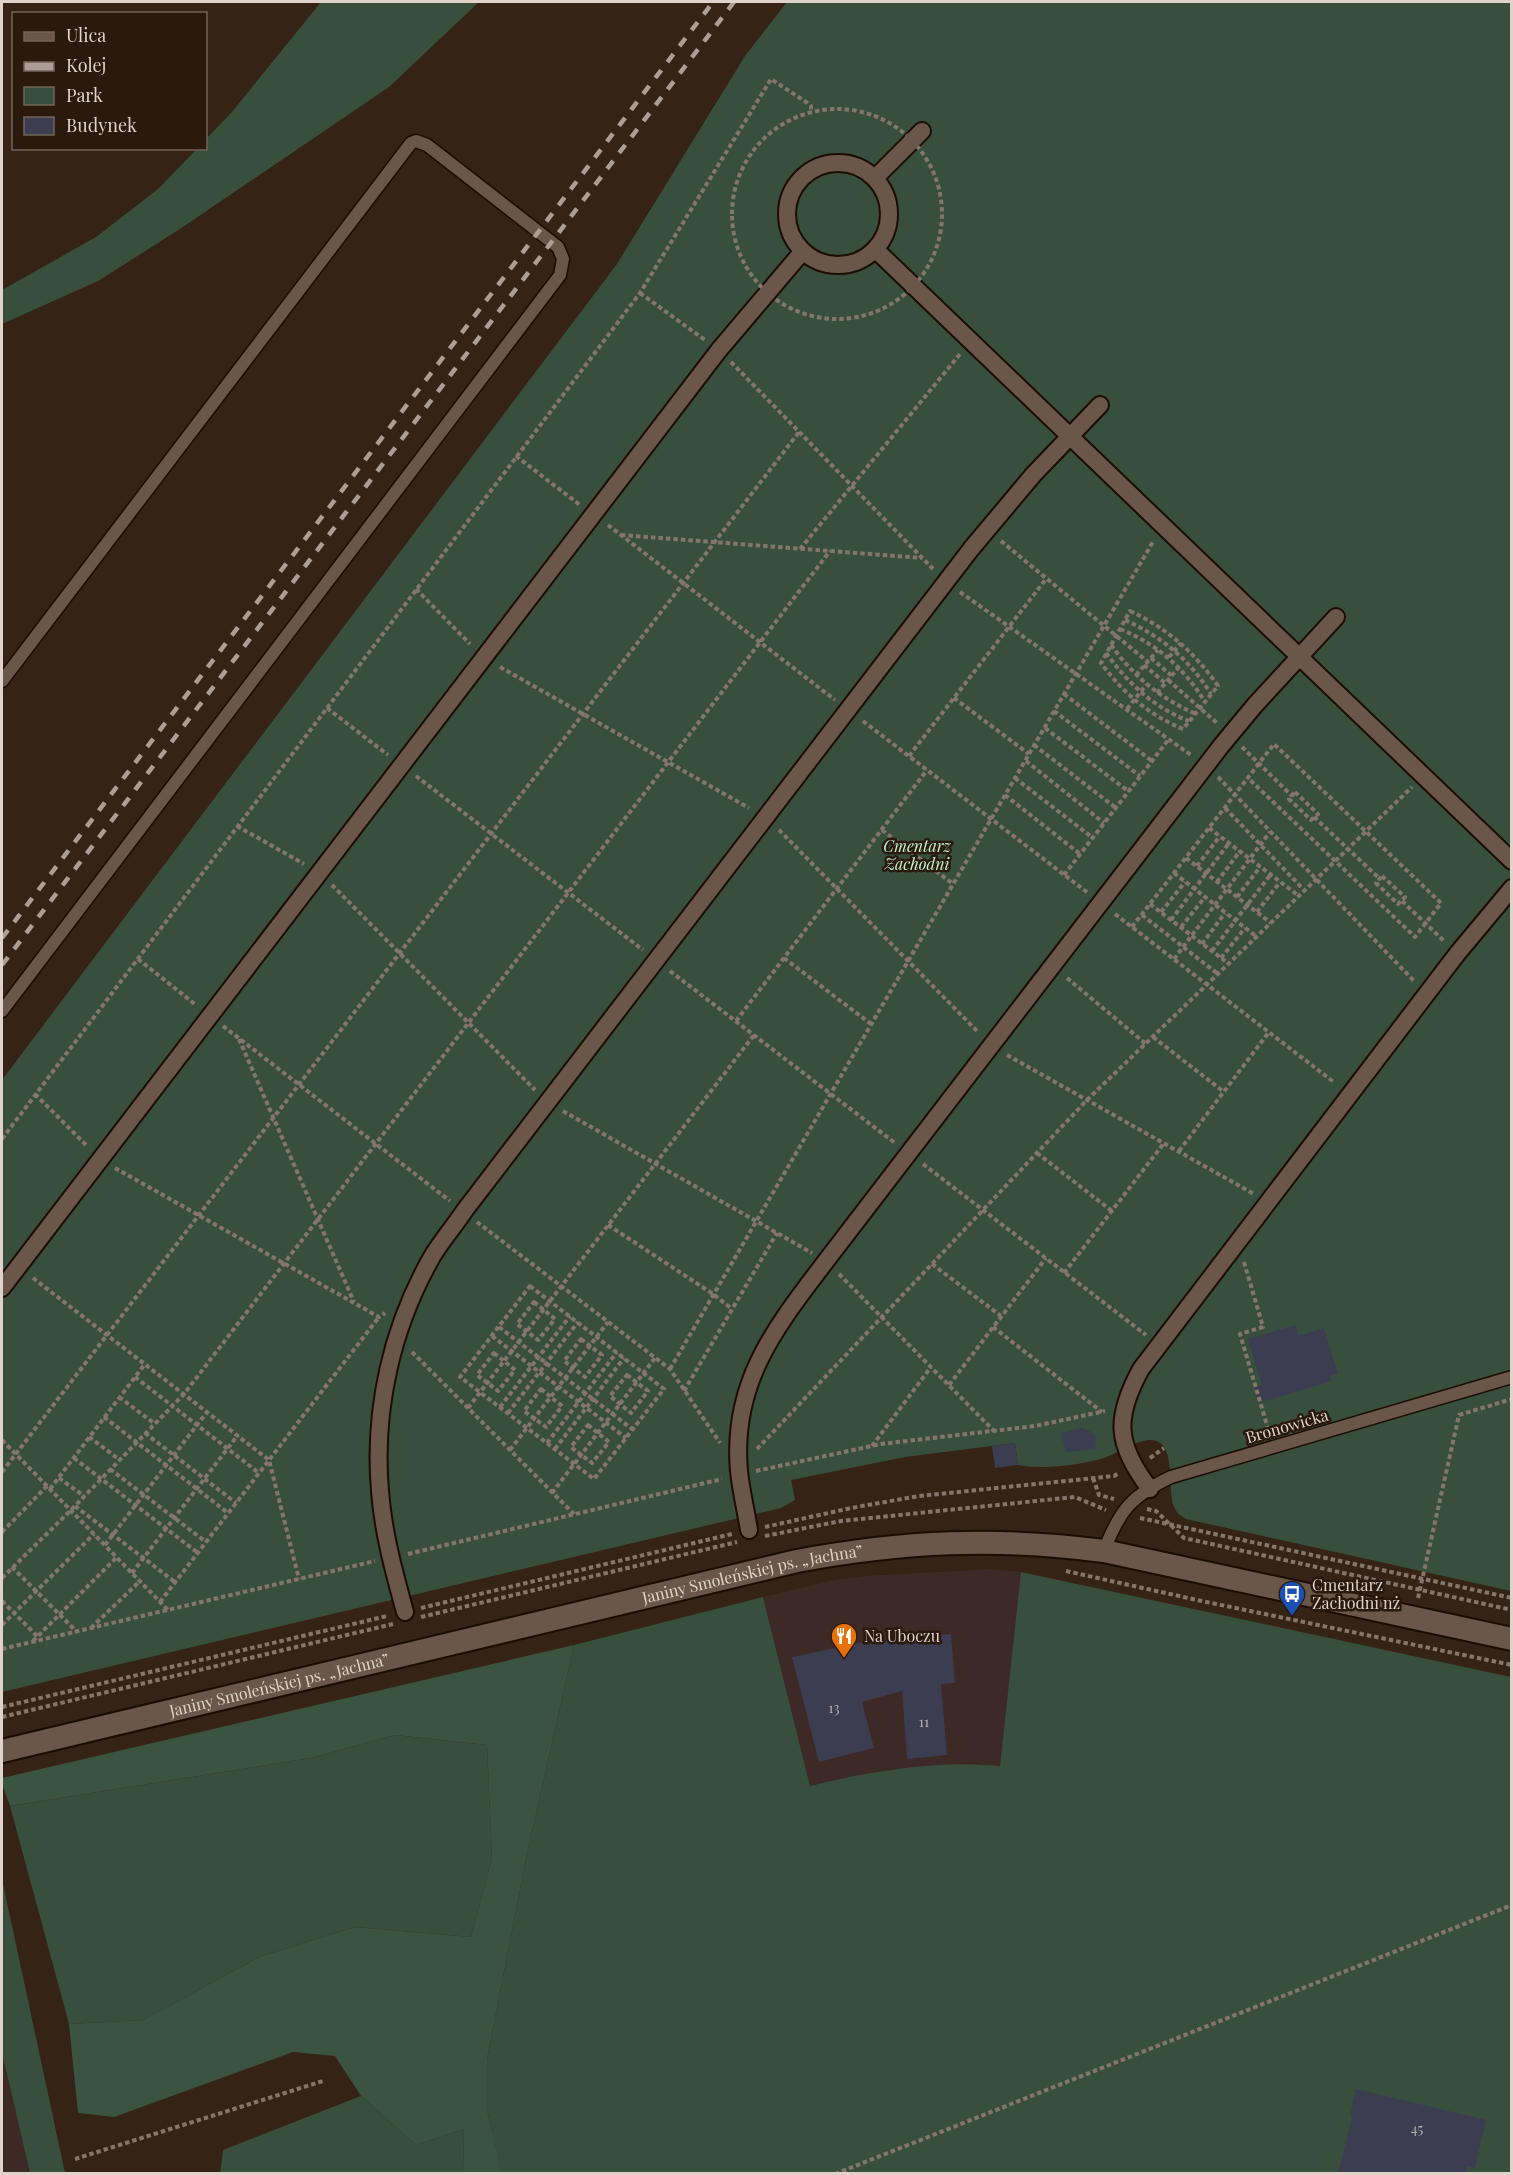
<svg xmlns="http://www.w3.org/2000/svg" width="1513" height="2175" viewBox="0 0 1513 2175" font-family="'Playfair Display',serif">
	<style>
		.commercial { fill: #3d2925 }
		.green { fill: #384f3e }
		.forest { fill: #3b5341 }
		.building { fill: #3c3d51 }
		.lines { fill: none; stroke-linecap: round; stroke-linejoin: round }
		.service-casing { stroke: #1c0c02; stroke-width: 15 }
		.pedestrian-casing { stroke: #1c0c02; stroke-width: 20 }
		.minor-casing { stroke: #1c0c02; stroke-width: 26 }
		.path { stroke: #85766b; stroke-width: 4; stroke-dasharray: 4.5 3; stroke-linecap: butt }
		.service { stroke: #6b5749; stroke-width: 12 }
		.pedestrian { stroke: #6b5749; stroke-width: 16 }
		.minor { stroke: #6b5749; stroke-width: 22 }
		.rail { stroke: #ac9e94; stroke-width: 4.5; stroke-dasharray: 10 10; stroke-linecap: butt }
		.labels { text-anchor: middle; stroke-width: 5; stroke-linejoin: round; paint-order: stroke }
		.number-label { font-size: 14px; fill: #b6aeac }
		.park-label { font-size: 16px; font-style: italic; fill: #c2f3ce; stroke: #2a1a0d }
		.street-label { font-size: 16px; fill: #dfd3cb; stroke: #2a1a0d }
		.poi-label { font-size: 16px; fill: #dfd3cb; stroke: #2a1a0d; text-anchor: start }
	</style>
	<rect width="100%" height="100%" fill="#352316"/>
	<path class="commercial" d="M991 1569 1021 1572 1001 1766 970 1763 887 1770 810 1786 763 1597 834 1580 863 1576Z
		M2 2053 30 2173H2Z"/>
	<path class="green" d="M321 2H479L389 87 180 229 98 281 2 324V290L96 237 158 189 197 149 206 148V139L232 112Z
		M787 2H1511V1591L1186 1519C1180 1515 1176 1513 1174 1506 1166 1489 1180 1432 1143 1441 1133 1443 1123 1450 1113 1454 1092 1465 1041 1470 1018 1465L1015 1443 905 1457 791 1480 795 1500 781 1508 2 1692V1080L617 264 745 56Z
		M1021 1572 1511 1677V2173L502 2174 487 2110V2059L527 1854 574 1645 763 1597 810 1786C872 1771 937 1760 1000 1766Z
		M395 1735 487 1745 492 1858 471 1937 355 1927 259 1957 143 2020 69 2024 10 1806 311 1758Z
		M2 1879 65 2173H30L2 2053Z
		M361 2096 416 2145 464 2129 463 2173 220 2174 223 2150Z"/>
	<path class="forest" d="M574 1645 527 1854 487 2059V2110L502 2173H463L464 2129 416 2145 361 2096 335 2056 293 2052 114 2117 78 2113 69 2024 143 2020 259 1957 355 1927 471 1937 492 1858 487 1745 395 1735 311 1758 10 1806 2 1784V1778Z"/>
	<path class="building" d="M1296 1325 1299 1336 1324 1328 1338 1374 1330 1376 1332 1381 1258 1403 1254 1387 1262 1385 1248 1339Z
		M1082 1428 1090 1431 1095 1436 1096 1449 1066 1452 1061 1433Z
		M1015 1443 1018 1465 995 1468 992 1446Z
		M951 1634 955 1683 941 1684 947 1755 907 1759 902 1691 862 1702 874 1748 819 1762 792 1657 869 1641Z
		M1356 2089 1486 2120 1475 2168 1467 2166 1466 2174H1338L1352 2117 1350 2116Z"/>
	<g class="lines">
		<g class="service-casing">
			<path id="service" d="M2 681 411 143 416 141 427 145 558 247 563 259 560 275 2 1011
				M1104 1551C1119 1511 1131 1496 1171 1477L1512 1377"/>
		</g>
		<g class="pedestrian-casing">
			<path id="pedestrian" d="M787 214a51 51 0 1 1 102 0a51 51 0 1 1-102 0Z
				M875 178 922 131
				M875 249 1512 861
				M2 1288 719 350 803 251
				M1150 1489C1116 1445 1114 1418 1141 1369L1457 954 1512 888
				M749 1530C746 1511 741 1491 739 1471 731 1382 776 1327 826 1261L1221 746 1255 705 1336 617
				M405 1612C394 1572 383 1532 380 1491 373 1409 392 1326 433 1255 443 1239 455 1225 465 1210L971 549 1033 475 1100 405"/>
		</g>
		<g class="minor-casing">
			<g id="minor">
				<path id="s1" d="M2 1751 797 1561C903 1541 997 1537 1104 1551L1512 1639"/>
			</g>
		</g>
		<path class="path" d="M732 214a105 105 0 1 1 210 0a105 105 0 1 1-210 0Z
			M640 293 705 340
			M731 362 933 569
			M516 456 580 505
			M608 525 835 700
			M621 535 922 558
			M1001 541 1148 662
			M800 549 960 354
			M416 589 470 644
			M960 592 1191 755
			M1130 611C1167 628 1195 653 1218 686L1183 729C1149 715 1122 692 1101 663Z
			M1125 620C1162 637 1190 660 1211 694
			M1120 629C1157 644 1184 668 1205 702
			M1111 645C1134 677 1160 698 1196 714
			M1106 653C1128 683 1154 708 1189 721
			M1169 657 1181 643
			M1151 658 1172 676
			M1144 665 1165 683
			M500 667 749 808
			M1136 675 1158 650
			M1168 680 1217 723
			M1157 693 1179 667
			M1064 694 1152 761
			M954 698 1029 754
			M327 708 388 755
			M1127 709 1146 685
			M1054 711 1140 776
			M863 721 1088 893
			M1045 728 1128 791
			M1034 745 1116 808
			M1242 747 1292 796
			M909 756 1046 579
			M1026 761 1104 823
			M416 776 643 950
			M1218 777 1414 981
			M1015 778 1093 838
			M1295 792 1318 814 1311 820 1289 799Z
			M1005 795 1080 854
			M1225 808 1305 891
			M1314 817 1380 879
			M237 826 304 864
			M1209 828 1299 896
			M779 830 978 1032
			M882 830 953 884
			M1186 858 1271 923
			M1197 866 1220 836
			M1174 873 1257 937
			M1064 875 1169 739
			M1382 876 1405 897 1398 904 1376 883Z
			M1217 882 1240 851
			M332 885 535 1090
			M1237 897 1260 867
			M1402 901 1445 942
			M1150 904 1229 964
			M1161 912 1185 882
			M1257 912 1280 882
			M1115 914 1335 1083
			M1142 915 1218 974
			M1171 920 1229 843
			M1132 927 1274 744 1441 903 1415 937 1248 778
			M1181 927 1205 897
			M1202 944 1225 913
			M1212 951 1271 874
			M784 958 871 1024
			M1221 958 1245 928
			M138 959 196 1005
			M1174 959 1270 832
			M670 971 895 1143
			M1067 978 1146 1044
			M736 1021 927 770
			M223 1026 450 1201
			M1153 1037 1224 1092
			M239 1039 354 1302
			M1007 1055 1254 1194
			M35 1094 88 1147
			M563 1111 812 1253
			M2 1139 640 293 771 79 806 102 811 106V112
			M1179 1151 1269 1032
			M1037 1153 1112 1211
			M923 1164 1146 1335
			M115 1168 379 1317 385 1313
			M477 1222 670 1369 720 1443
			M608 1225 713 1294 732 1309
			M1244 1262 1263 1327 1240 1334 1269 1432
			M932 1264 1001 1316
			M1064 1273 1164 1143
			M839 1274 994 1431
			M33 1278 269 1460 299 1579
			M530 1286 664 1389 594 1479 460 1377Z
			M534 1302 555 1319 538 1340 517 1324Z
			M499 1327 632 1429
			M993 1327 1102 1412
			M492 1336 626 1438
			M581 1339 602 1355 585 1377 564 1361Z
			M412 1352 574 1514
			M494 1353 515 1370 498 1391 477 1375Z
			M670 1369 1154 540
			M627 1375 648 1391 631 1413 610 1396Z
			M135 1377 259 1473
			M949 1385 1046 1258
			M541 1389 562 1406 546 1427 524 1411Z
			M684 1391 777 1233
			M119 1397 155 1424
			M500 1407 570 1316
			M468 1408 754 1035
			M508 1413 578 1322
			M104 1417 228 1513
			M588 1425 609 1442 592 1463 571 1447Z
			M145 1433 236 1503
			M89 1437 120 1460
			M2 1440 168 1610
			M547 1443 617 1352
			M872 1446 931 1367
			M555 1449 624 1358
			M757 1449 1087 1100 1412 787
			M510 1450 608 1322
			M74 1458 198 1553
			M1150 1458 1164 1448
			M110 1469 206 1542
			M756 1471 881 1444 1035 1426 1105 1411
			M2 1472 799 432
			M59 1478 84 1496
			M1093 1478 1099 1495 1114 1499
			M50 1489 145 1364
			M552 1493 655 1358
			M75 1506 175 1582
			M1147 1509 1156 1511 1184 1538 1512 1610
			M1140 1518 1512 1598
			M765 1527 851 1508 919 1496 1114 1476 1119 1473
			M2 1532 47 1486
			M765 1536 841 1521 1075 1497 1106 1510
			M105 1545 207 1412
			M408 1554 722 1479
			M12 1567 77 1632
			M1066 1571 1197 1600 1512 1665
			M132 1573 238 1435
			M2 1578 71 1510 184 1394 830 551
			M1418 1598 1459 1415 1512 1399
			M2 1601 38 1637
			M160 1602 379 1317
			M421 1608 732 1534
			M421 1617 737 1542
			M2 1625 94 1534
			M91 1628 140 1581
			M33 1641 117 1557
			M2 1649 375 1561
			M2 1707 387 1616
			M2 1717 393 1624
			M75 2159 323 2081
			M835 2174 1512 1905"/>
		<use href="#service" class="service"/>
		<use href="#pedestrian" class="pedestrian"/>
		<use href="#minor" class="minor"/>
		<path class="rail" d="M2 938 713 2
			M2 965 734 2"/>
	</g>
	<defs>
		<g id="bus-pin" transform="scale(1.35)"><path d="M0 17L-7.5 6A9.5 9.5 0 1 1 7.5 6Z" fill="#1a4fb4" stroke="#2a1a0d"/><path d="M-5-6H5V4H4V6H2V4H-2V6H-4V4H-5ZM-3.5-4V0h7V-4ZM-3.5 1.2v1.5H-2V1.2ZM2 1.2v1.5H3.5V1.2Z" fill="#fff"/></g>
		<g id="restaurant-pin" transform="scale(1.35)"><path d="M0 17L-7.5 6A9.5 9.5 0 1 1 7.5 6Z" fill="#e8710a" stroke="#2a1a0d"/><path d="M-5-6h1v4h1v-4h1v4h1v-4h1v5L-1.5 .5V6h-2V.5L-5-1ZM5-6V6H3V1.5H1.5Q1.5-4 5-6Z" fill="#fff"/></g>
	</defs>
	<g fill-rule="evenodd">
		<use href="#bus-pin" x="1292" y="1594"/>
		<use href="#restaurant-pin" x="844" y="1636"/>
	</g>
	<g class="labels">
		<g class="number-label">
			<text x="834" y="1713">13</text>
			<text x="924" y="1727">11</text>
			<text x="1417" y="2134">45</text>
		</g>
		<g class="park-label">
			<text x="917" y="852">Cmentarz<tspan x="917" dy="18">Zachodni</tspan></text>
		</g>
		<g class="street-label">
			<text transform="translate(1287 1426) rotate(-16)" y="6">Bronowicka</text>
			<text dy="6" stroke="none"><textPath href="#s1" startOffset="771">Janiny Smoleńskiej ps. „Jachna”</textPath></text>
			<text dy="6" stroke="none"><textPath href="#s1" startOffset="285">Janiny Smoleńskiej ps. „Jachna”</textPath></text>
		</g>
		<g class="poi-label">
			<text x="1312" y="1591">Cmentarz<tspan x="1312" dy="18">Zachodni nż</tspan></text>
			<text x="864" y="1642">Na Uboczu</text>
		</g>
	</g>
	<rect width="1513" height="2175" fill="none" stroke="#dfd3cb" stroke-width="6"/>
	<rect x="12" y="12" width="195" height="138" fill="#2a1a0d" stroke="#726459" stroke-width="1.5"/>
	<rect x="24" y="32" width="30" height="9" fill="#6b5749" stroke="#726459" stroke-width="1.5"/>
	<text x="66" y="42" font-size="18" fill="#dfd3cb">Ulica</text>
	<rect x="24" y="62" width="30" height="9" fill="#ac9e94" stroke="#726459" stroke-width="1.5"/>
	<text x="66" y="72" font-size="18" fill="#dfd3cb">Kolej</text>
	<rect x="24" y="87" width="30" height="18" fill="#384f3e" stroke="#726459" stroke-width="1.5"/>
	<text x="66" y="102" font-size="18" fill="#dfd3cb">Park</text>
	<rect x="24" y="117" width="30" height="18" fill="#3c3d51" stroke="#726459" stroke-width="1.5"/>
	<text x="66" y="132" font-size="18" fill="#dfd3cb">Budynek</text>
</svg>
